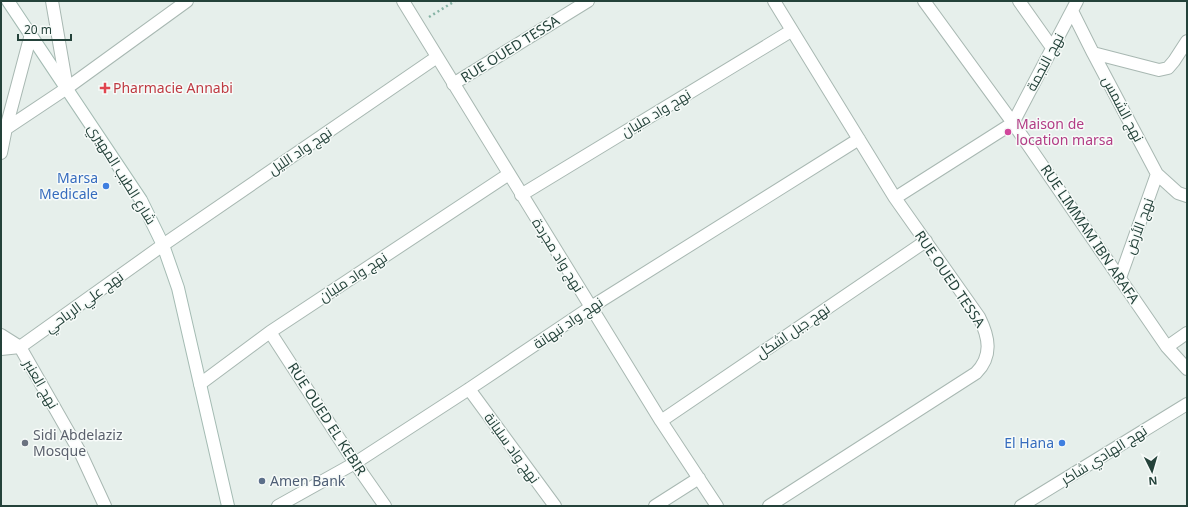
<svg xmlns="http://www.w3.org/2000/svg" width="1188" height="507" viewBox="0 0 1188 507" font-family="'Noto Sans',Cairo,sans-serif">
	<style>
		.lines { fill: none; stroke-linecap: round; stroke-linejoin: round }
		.minor-casing { stroke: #a8b8b2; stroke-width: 14 }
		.tertiary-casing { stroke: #a8b8b2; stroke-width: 14 }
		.secondary-casing { stroke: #a4bbb3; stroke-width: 14 }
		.path { stroke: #86b3a5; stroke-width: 2.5; stroke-dasharray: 2 3; stroke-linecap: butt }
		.minor { stroke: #fff; stroke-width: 12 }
		.tertiary { stroke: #fff; stroke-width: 12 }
		.secondary { stroke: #fff; stroke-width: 12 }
		.health-dot { fill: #e0444e; stroke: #f7fbf9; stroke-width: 1.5 }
		.hotel-dot { fill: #d1479c; stroke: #f7fbf9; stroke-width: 1.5 }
		.shop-dot { fill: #3f7fe0; stroke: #f7fbf9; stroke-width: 1.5 }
		.worship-dot { fill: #6b7280; stroke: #f7fbf9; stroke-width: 1.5 }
		.service-dot { fill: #5c6f8a; stroke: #f7fbf9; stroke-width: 1.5 }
		.labels { text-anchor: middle; stroke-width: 3; stroke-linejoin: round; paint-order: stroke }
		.street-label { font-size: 14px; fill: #24423a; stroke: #f7fbf9 }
		.health-label { font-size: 14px; fill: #be3a42; stroke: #f7fbf9; text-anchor: start }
		.hotel-label { font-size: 14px; fill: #b23c85; stroke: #f7fbf9; text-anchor: start }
		.shop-label { font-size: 14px; fill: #366cbe; stroke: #f7fbf9; text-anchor: end }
		.worship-label { font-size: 14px; fill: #5b616d; stroke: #f7fbf9; text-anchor: start }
		.service-label { font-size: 14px; fill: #4e5e75; stroke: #f7fbf9; text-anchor: start }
	</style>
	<rect width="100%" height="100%" fill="#e6efeb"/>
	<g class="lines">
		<g class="minor-casing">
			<path id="minor" d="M52 1 67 88
				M403 1 661 421 717 506
				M924 1 1013 123 1167 347 1187 369
				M1019 1 1053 49
				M1072 11 1093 53 1157 174 1178 193 1187 196
				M1093 53 1159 70 1168 68 1174 61 1187 41
				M453 84 588 1
				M1 132 67 88 187 1
				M1 153 6 128 31 34
				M521 195 791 31
				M895 198 1013 123 1077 1
				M1120 278 1157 174
				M270 332 355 463 385 506
				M1 335 20 347 81 454 105 506
				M1167 347 1187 333
				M1 349 20 347 163 245 437 57
				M200 384 270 332 509 174
				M469 389 555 506
				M661 421 926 241
				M278 506 355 463 469 389 591 307 859 139
				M655 506 699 478
				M769 506 976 373C993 356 989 337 979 317L895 198 774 1"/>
		</g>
		<g class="tertiary-casing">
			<path id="tertiary" d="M1021 506 1187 404"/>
		</g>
		<g class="secondary-casing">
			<path id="secondary" d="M8 1 141 200 163 245 178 288 228 506"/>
		</g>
		<path class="path" d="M429 17 455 1"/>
		<use href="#minor" class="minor"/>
		<use href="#tertiary" class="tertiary"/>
		<use href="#secondary" class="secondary"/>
	</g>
	<path class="health-dot" d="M103 82h4v4h4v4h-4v4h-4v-4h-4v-4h4z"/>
	<circle class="hotel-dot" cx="1008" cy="132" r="4"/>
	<g class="shop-dot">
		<circle cx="106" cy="186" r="4"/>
		<circle cx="1062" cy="443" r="4"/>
	</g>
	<circle class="worship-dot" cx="25" cy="443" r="4"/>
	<circle class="service-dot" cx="262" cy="481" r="4"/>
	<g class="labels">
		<g class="street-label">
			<text transform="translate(510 49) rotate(-32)" y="5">RUE OUED TESSA</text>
			<text transform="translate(1045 62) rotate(-62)" y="5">نهج النجمة</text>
			<text transform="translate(1123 109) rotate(62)" y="5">نهج الشمس</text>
			<text transform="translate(656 113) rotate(-31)" y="5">نهج واد مليان</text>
			<text transform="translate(300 151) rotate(-34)" y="5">نهج واد الليل</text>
			<text transform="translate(122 174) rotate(58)" y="5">شارع الطيب المهيري</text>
			<text transform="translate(1139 226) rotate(-70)" y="5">نهج الأرض</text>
			<text transform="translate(1090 234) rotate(56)" y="5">RUE LIMMAM IBN ARAFA</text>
			<text transform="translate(558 255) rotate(58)" y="5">نهج واد مجردة</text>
			<text transform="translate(353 277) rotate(-33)" y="5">نهج واد مليان</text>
			<text transform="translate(950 279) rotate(56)" y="5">RUE OUED TESSA</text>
			<text transform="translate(84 302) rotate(-36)" y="5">نهج علي الرياحي</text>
			<text transform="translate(568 323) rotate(-34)" y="5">نهج واد نبهانة</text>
			<text transform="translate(793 331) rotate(-34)" y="5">نهج جبل اشكل</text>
			<text transform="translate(41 384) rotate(60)" y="5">نهج العنبر</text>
			<text transform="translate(327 419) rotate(57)" y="5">RUE OUED EL KEBIR</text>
			<text transform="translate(512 448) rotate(54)" y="5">نهج واد سليانة</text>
			<text transform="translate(1104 455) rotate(-32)" y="5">نهج الهادي شاكر</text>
		</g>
		<g class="health-label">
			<text x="113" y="93">Pharmacie Annabi</text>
		</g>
		<g class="hotel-label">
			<text x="1016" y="129">Maison de<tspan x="1016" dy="16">location marsa</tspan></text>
		</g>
		<g class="shop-label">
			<text x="98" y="183">Marsa<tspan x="98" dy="16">Medicale</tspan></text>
			<text x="1054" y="448">El Hana</text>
		</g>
		<g class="worship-label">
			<text x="33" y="440">Sidi Abdelaziz<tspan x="33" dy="16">Mosque</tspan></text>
		</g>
		<g class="service-label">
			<text x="270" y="486">Amen Bank</text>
		</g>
	</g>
	<rect width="1188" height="507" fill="none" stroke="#24423a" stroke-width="4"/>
	<g transform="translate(1152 471) rotate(175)" stroke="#f7fbf9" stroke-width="3" paint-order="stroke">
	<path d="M0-3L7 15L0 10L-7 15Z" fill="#24423a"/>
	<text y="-6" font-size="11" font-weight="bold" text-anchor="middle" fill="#24423a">N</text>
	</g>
	<path d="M18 34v6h53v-6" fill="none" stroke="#24423a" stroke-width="2"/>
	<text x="24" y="34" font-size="12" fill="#24423a" stroke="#f7fbf9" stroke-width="3" paint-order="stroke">20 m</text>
</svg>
